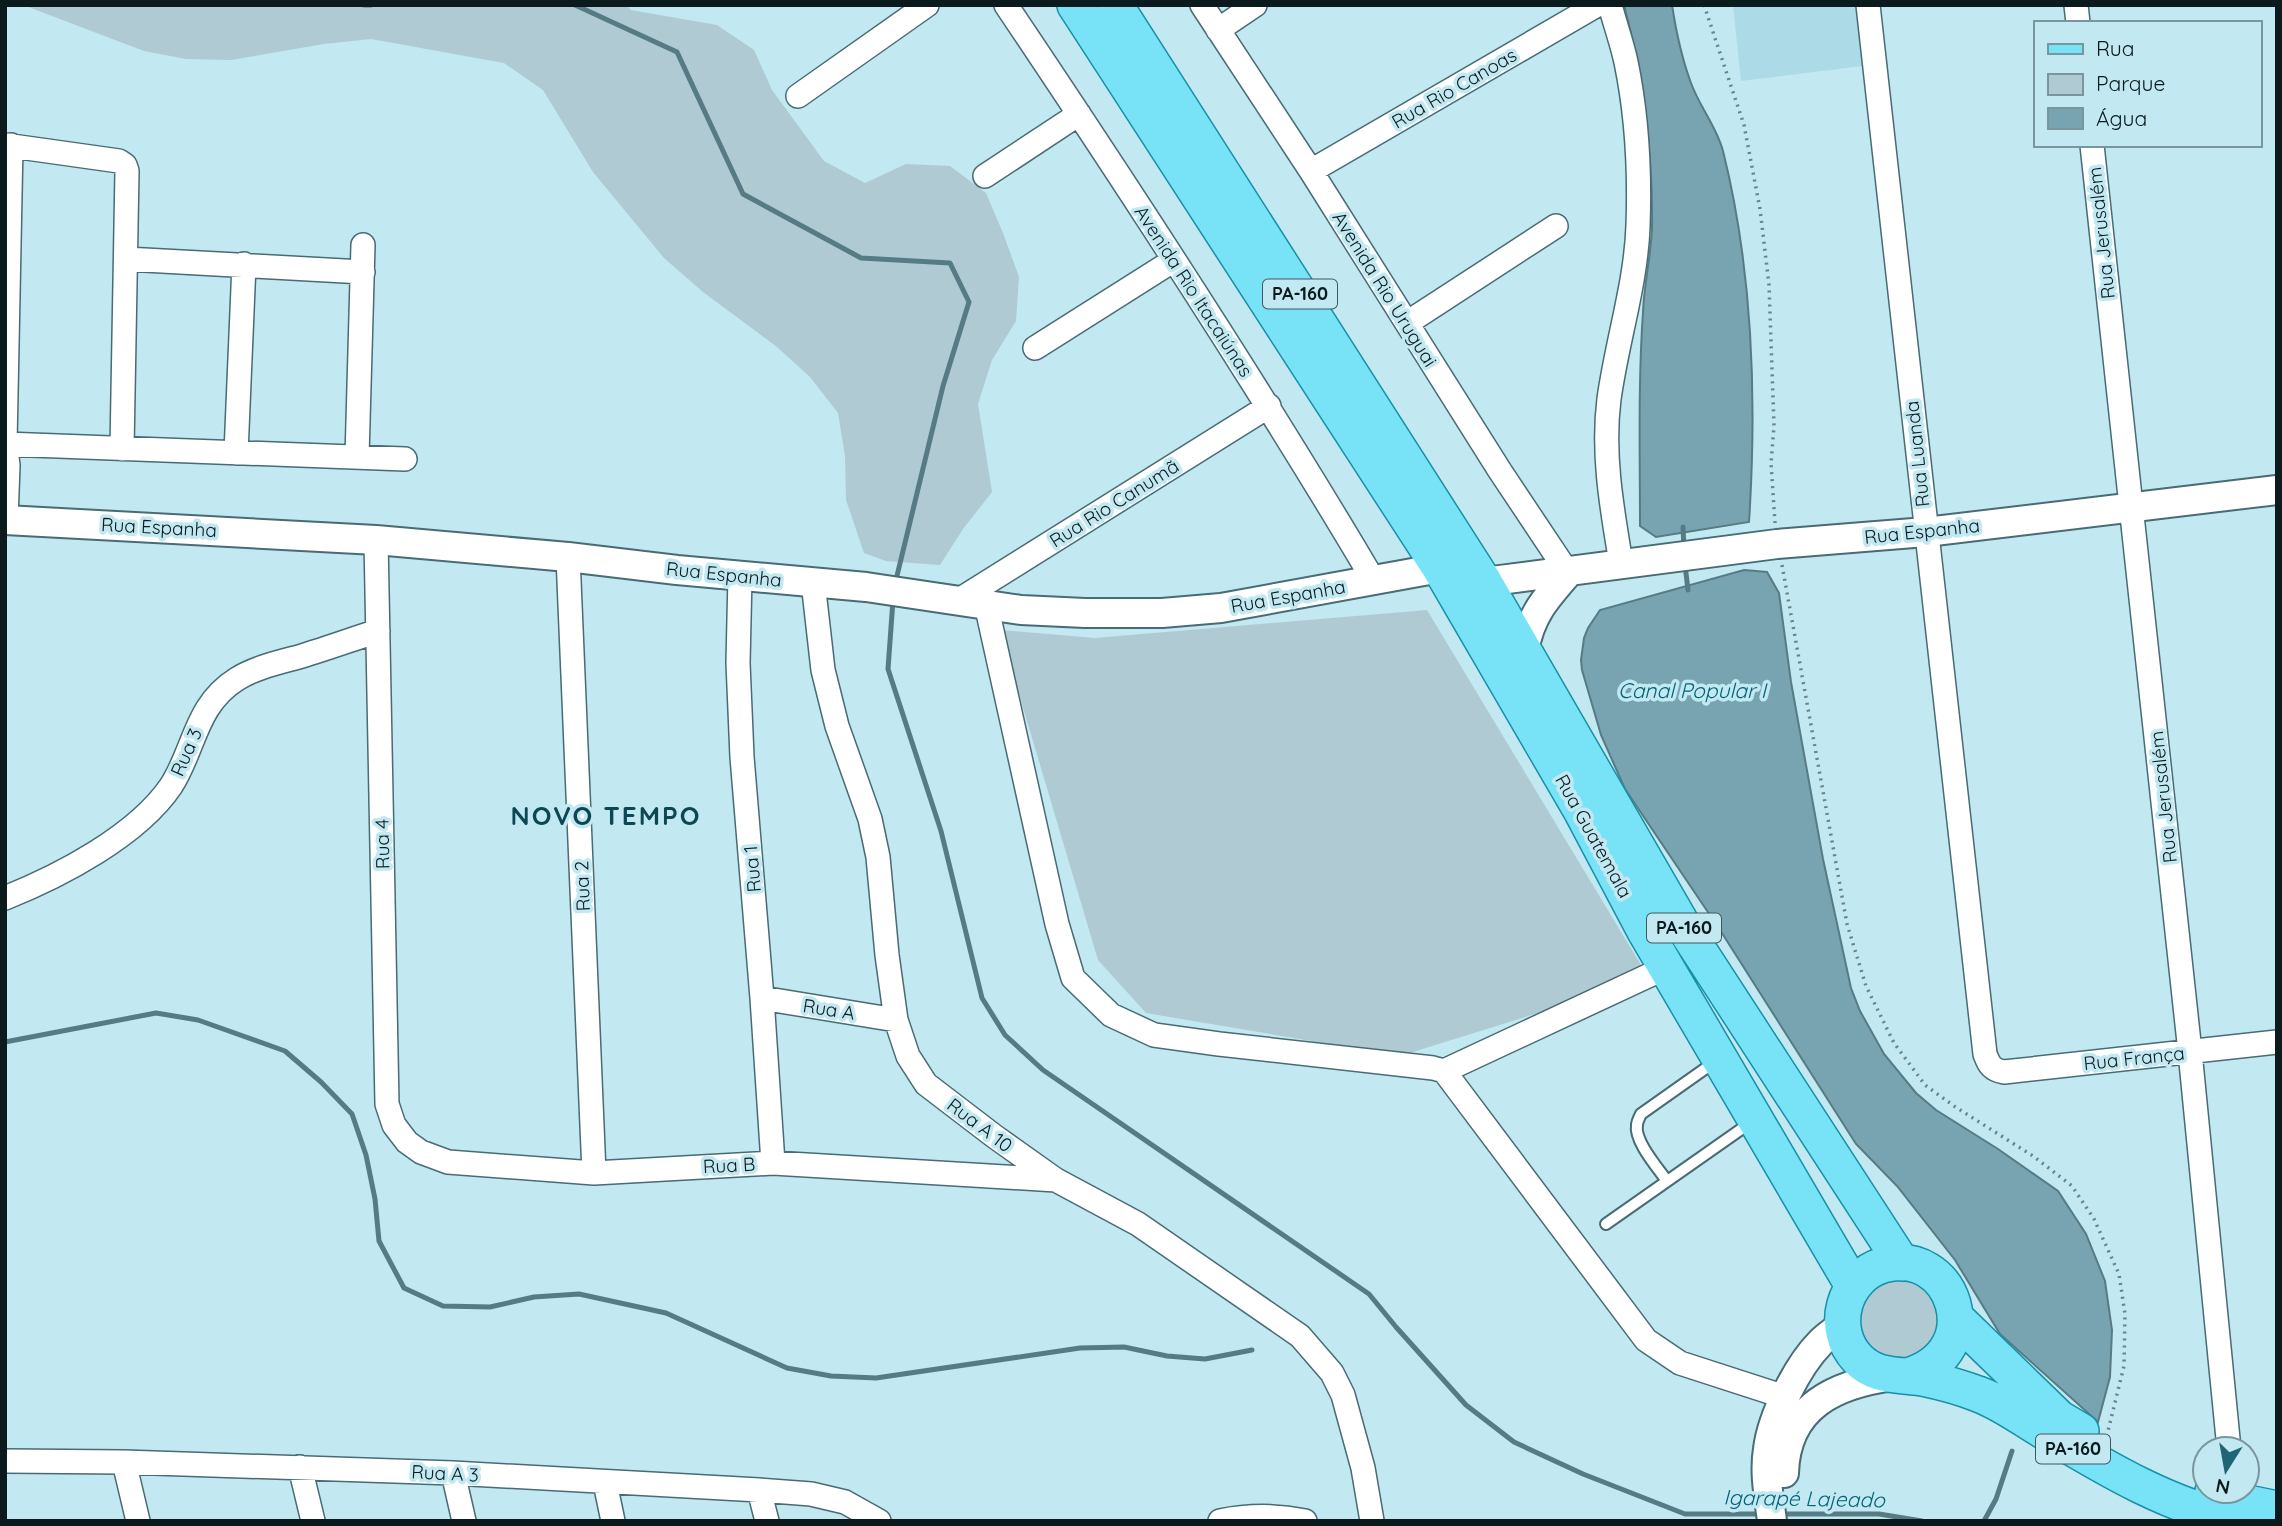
<svg xmlns="http://www.w3.org/2000/svg" width="2282" height="1526" viewBox="0 0 2282 1526" font-family="Quicksand,sans-serif">
	<style>
		.built { fill: #acdae7 }
		.green { fill: #afcad2 }
		.water { fill: #77a4b0; stroke: #577b84; stroke-width: 2 }
		.lines { fill: none; stroke-linecap: round; stroke-linejoin: round }
		.stream { stroke: #577b84; stroke-width: 5 }
		.service-casing { stroke: #486b74; stroke-width: 14 }
		.minor-casing { stroke: #486b74; stroke-width: 26 }
		.tertiary-casing { stroke: #486b74; stroke-width: 32 }
		.primary-casing { stroke: #1790a7; stroke-width: 38 }
		.path { stroke: #69838a; stroke-width: 3.5; stroke-dasharray: 2 5; stroke-linecap: butt }
		.service { stroke: #fff; stroke-width: 10 }
		.minor { stroke: #fff; stroke-width: 23 }
		.tertiary { stroke: #fff; stroke-width: 28 }
		.primary { stroke: #78e3f7; stroke-width: 35 }
		.labels { text-anchor: middle; stroke-width: 7; stroke-linejoin: round; paint-order: stroke }
		.shield { fill: #c2e8f2; stroke: #42585d; stroke-width: 2 }
		.shield-label { font-size: 18px; font-weight: bold; fill: #0b1a1d }
		.street-label { font-size: 19px; fill: #0b1a1d; stroke: #c2e8f2 }
		.water-label { font-size: 21px; font-style: italic; fill: #016375; stroke: #c2e8f2 }
		.district-label { font-size: 26px; font-weight: bold; letter-spacing: 2px; fill: #0d4754; stroke: #c2e8f2 }
	</style>
	<rect width="100%" height="100%" fill="#c2e8f2"/>
	<path class="built" d="M1733 5H1856L1862 66 1741 81Z"/>
	<path class="green" d="M23 5H626L631 10 717 25 754 50 772 90 824 161 865 183 906 164 950 166 986 193 1003 233 1019 277 1016 321 992 360 978 404 992 492 963 529 940 565 886 561 864 553 846 500 845 456 838 413 810 377 777 347 703 292 664 258 593 172 543 90 504 63 371 39 324 44 231 60 186 59 144 51Z
		M1427 610 1644 970 1541 1012 1400 1056 1146 1013 1098 960 1000 630 1095 638Z
		M1898 1277 1920 1283 1941 1310 1935 1344 1906 1362 1873 1353 1856 1323 1867 1291Z"/>
	<path class="water" d="M1624 5H1672C1676 31 1682 59 1691 83 1699 106 1717 127 1723 151 1753 271 1757 399 1749 522L1656 537 1640 526C1640 455 1638 384 1643 312 1644 284 1651 256 1652 227 1653 153 1643 77 1624 5Z
		M1744 570 1767 572 1779 593 1791 682 1823 859 1851 988 1860 1011 1884 1054 1916 1093 1936 1110 1998 1149 2058 1191 2086 1234 2105 1281 2112 1330 2110 1377 2098 1422 2000 1334 1955 1260 1897 1186 1856 1144 1720 930 1625 789 1601 735 1582 670 1581 660 1584 638 1588 628 1600 610Z"/>
	<g class="lines">
		<path class="stream" d="M364 5H371
			M575 5 677 52 743 194 861 258 950 263 969 302 943 386 895 584
			M1683 527 1684 549
			M1685 565 1688 590
			M893 600 888 669 941 831 982 998 1005 1035 1043 1070 1369 1294 1396 1327 1466 1405 1514 1442 1583 1474 1685 1514H1762
			M5 1042 156 1013 198 1020 285 1051 321 1082 352 1114 366 1155 375 1199 379 1241 404 1288 443 1306 490 1307 534 1297 579 1294 666 1313 787 1368 831 1376 876 1378 1080 1348 1124 1347 1167 1356 1205 1359 1252 1350
			M1778 1514H1879L1922 1521
			M1984 1521 1996 1499 2012 1451"/>
		<g class="service-casing">
			<path id="service" d="M1667 1181C1658 1168 1634 1141 1637 1125 1637 1122 1639 1118 1641 1114L1716 1061
				M1606 1224 1750 1123"/>
		</g>
		<g class="minor-casing">
			<path id="minor" d="M1006 5C1133 194 1258 385 1374 581
				M1202 5 1311 171 1500 471 1568 573
				M1610 5C1615 24 1622 43 1626 62 1637 115 1640 171 1638 226 1636 284 1617 341 1609 399 1602 454 1612 509 1621 563
				M1868 5 1985 1054C1989 1065 1992 1070 2004 1072L2277 1042
				M2076 5 2078 23
				M1218 30 1255 5
				M798 96 927 5
				M5 145 119 161 125 165 127 171 122 449
				M2092 145 2190 1052 2229 1449
				M1311 171 1597 5
				M985 176 1079 114
				M126 259 363 272
				M1407 323 1556 226
				M1035 348 1174 260
				M5 444 405 459
				M236 453 244 264
				M357 457 363 245
				M6 520 8 465 5 444 11 145
				M376 540 387 1104 394 1125 407 1142 421 1152 448 1162 594 1173 773 1163 1056 1180
				M568 557 594 1173
				M740 576 738 663 742 757 762 998 773 1163
				M813 582 823 670 837 726 870 819 878 857 887 955 896 1020 908 1056 926 1084 994 1136 1056 1180 1138 1224 1300 1336 1332 1373 1343 1395 1363 1468 1372 1521
				M959 600 1269 406
				M986 604 1057 924 1073 978 1111 1015 1154 1035 1219 1044 1433 1068 1444 1071 1646 1340 1680 1363 1785 1397
				M5 898C60 876 137 836 171 786 195 749 195 705 237 679 256 667 281 662 302 656 328 648 353 639 378 631
				M762 998 896 1020
				M1444 1071 1667 967
				M5 1461 124 1462 453 1473 759 1490 811 1494 845 1502 879 1521
				M124 1462 138 1521
				M300 1467 313 1521
				M453 1473 464 1521
				M605 1483 613 1521
				M759 1490 767 1521
				M1220 1521C1249 1515 1276 1515 1305 1521"/>
		</g>
		<g class="tertiary-casing">
			<path id="tertiary" d="M5 520 376 540 568 557 677 570 866 587 1021 610 1085 613H1162L1221 608 1440 568
				M1484 582 1777 544 1926 532 2277 490
				M1524 651C1530 616 1545 599 1568 573
				M1784 1473C1786 1406 1835 1384 1894 1376
				M1772 1521C1769 1497 1764 1473 1768 1449 1772 1417 1797 1366 1821 1342 1827 1336 1835 1331 1842 1325"/>
		</g>
		<g class="primary-casing">
			<path id="primary" d="M1075 5 1440 568 1582 812 1646 933 1853 1286
				M1115 5 1484 582 1683 926 1902 1263
				M1956 1318 2059 1418 2081 1431
				M1908 1376C1991 1351 1953 1245 1883 1265 1843 1277 1829 1329 1858 1359 1876 1378 1899 1374 1922 1378 1941 1382 1960 1387 1978 1394 2003 1403 2024 1420 2047 1433 2107 1469 2169 1506 2239 1521
				M2213 1491 2233 1500 2277 1509"/>
		</g>
		<path class="path" d="M1704 5 1744 125 1760 209 1769 285 1774 426 1771 463 1775 523
			M1782 565 1847 924 1866 986 1894 1043 1925 1085 1954 1106 2033 1156 2072 1186 2094 1219 2119 1274 2125 1314 2124 1366 2108 1431"/>
		<use href="#service" class="service"/>
		<use href="#minor" class="minor"/>
		<use href="#tertiary" class="tertiary"/>
		<use href="#primary" class="primary"/>
	</g>
	<g class="labels">
		<g class="shield">
			<rect x="1263" y="279.5" width="74" height="29" rx="5"/>
			<rect x="1647" y="913.5" width="74" height="29" rx="5"/>
			<rect x="2036" y="1434.5" width="74" height="29" rx="5"/>
		</g>
		<g class="shield-label">
			<text x="1300" y="300">PA-160</text>
			<text x="1684" y="934">PA-160</text>
			<text x="2073" y="1455">PA-160</text>
		</g>
		<g class="street-label">
			<text transform="translate(1454 88) rotate(-30)" y="7">Rua Rio Canoas</text>
			<text transform="translate(2101 233) rotate(-96)" y="7">Rua Jerusalém</text>
			<text transform="translate(1385 289) rotate(58)" y="7">Avenida Rio Uruguai</text>
			<text transform="translate(1194 291) rotate(57)" y="7">Avenida Rio Itacaiúnas</text>
			<text transform="translate(1917 454) rotate(-96)" y="7">Rua Luanda</text>
			<text transform="translate(1114 503) rotate(-32)" y="7">Rua Rio Canumã</text>
			<text transform="translate(159 527) rotate(3)" y="7">Rua Espanha</text>
			<text transform="translate(1922 531) rotate(-6)" y="7">Rua Espanha</text>
			<text transform="translate(724 574) rotate(6)" y="7">Rua Espanha</text>
			<text transform="translate(1288 596) rotate(-10)" y="7">Rua Espanha</text>
			<text transform="translate(186 752) rotate(-66)" y="7">Rua 3</text>
			<text transform="translate(2163 797) rotate(-96)" y="7">Rua Jerusalém</text>
			<text transform="translate(1594 836) rotate(61)" y="7">Rua Guatemala</text>
			<text transform="translate(382 844) rotate(-91)" y="7">Rua 4</text>
			<text transform="translate(752 869) rotate(-95)" y="7">Rua 1</text>
			<text transform="translate(582 886) rotate(-92)" y="7">Rua 2</text>
			<text transform="translate(829 1009) rotate(9)" y="7">Rua A</text>
			<text transform="translate(2134 1058) rotate(-6)" y="7">Rua França</text>
			<text transform="translate(980 1125) rotate(37)" y="7">Rua A 10</text>
			<text transform="translate(729 1165) rotate(-3)" y="7">Rua B</text>
			<text transform="translate(445 1473) rotate(3)" y="7">Rua A 3</text>
		</g>
		<g class="water-label">
			<text x="1692" y="698">Canal Popular I</text>
			<text transform="translate(1804 1499) rotate(1)" y="7">Igarapé Lajeado</text>
		</g>
		<g class="district-label">
			<text x="606" y="825">NOVO TEMPO</text>
		</g>
	</g>
	<rect width="2282" height="1526" fill="none" stroke="#0b1a1d" stroke-width="14"/>
	<rect x="2034" y="21" width="228" height="126" fill="#c2e8f2" stroke="#79969d" stroke-width="2"/>
	<rect x="2048" y="44" width="35" height="10" fill="#78e3f7" stroke="#79969d" stroke-width="2"/>
	<text x="2096" y="56" font-size="21" fill="#0b1a1d">Rua</text>
	<rect x="2048" y="74" width="35" height="21" fill="#afcad2" stroke="#79969d" stroke-width="2"/>
	<text x="2096" y="91" font-size="21" fill="#0b1a1d">Parque</text>
	<rect x="2048" y="108" width="35" height="21" fill="#77a4b0" stroke="#79969d" stroke-width="2"/>
	<text x="2096" y="126" font-size="21" fill="#0b1a1d">Água</text>
	<g transform="translate(2226 1470) rotate(191)"><circle r="33" fill="#c2e8f2" stroke="#79969d" stroke-width="2"/>
	<path d="M0-5L12 26L0 18L-12 26Z" fill="#1f6575"/>
	<text y="-10" font-size="19" font-weight="bold" text-anchor="middle" fill="#0b1a1d">N</text>
	</g>
</svg>
